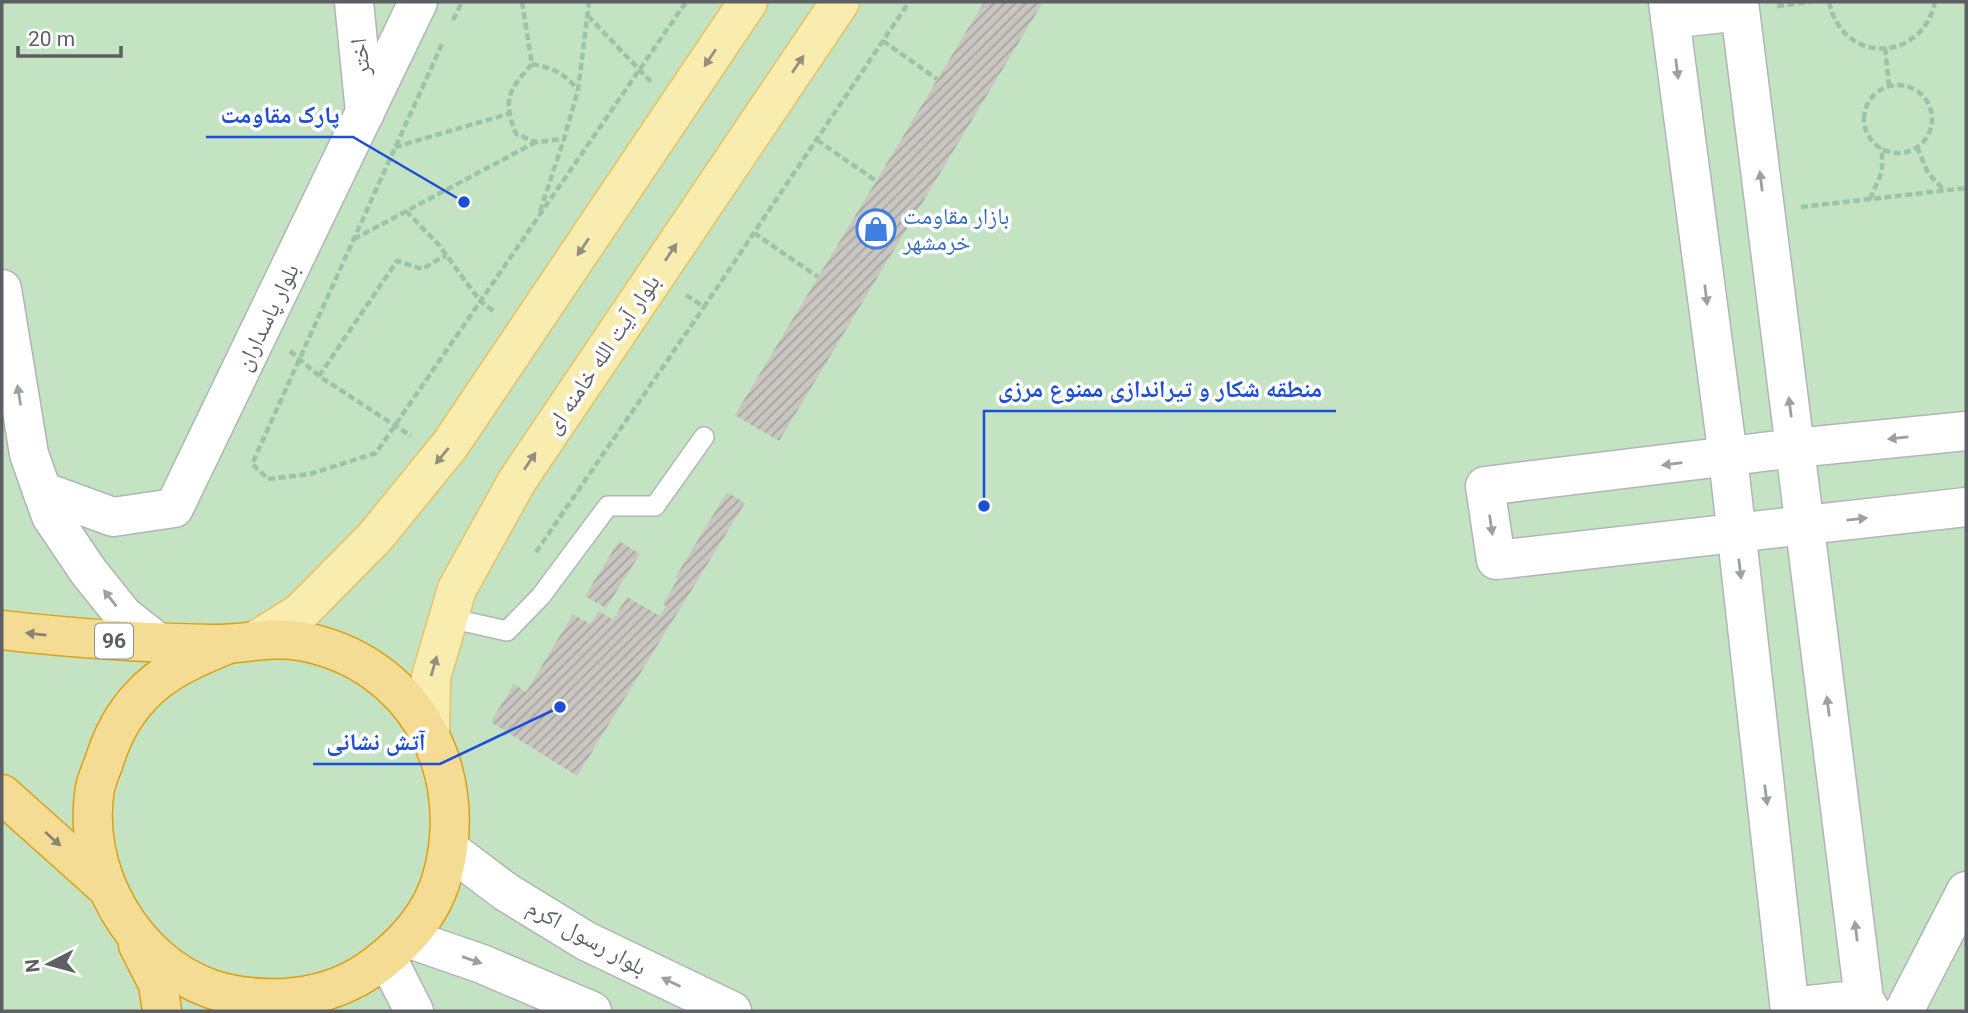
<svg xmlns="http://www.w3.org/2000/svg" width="1968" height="1013" viewBox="0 0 1968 1013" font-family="Roboto,'Noto Naskh Arabic',sans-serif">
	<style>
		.green { fill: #c3e3c3 }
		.building { fill: url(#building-hatch) }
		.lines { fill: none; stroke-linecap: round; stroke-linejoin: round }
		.lane-casing { stroke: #b2b4b8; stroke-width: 22 }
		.street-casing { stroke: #b2b4b8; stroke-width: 41 }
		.secondary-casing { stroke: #b1b3b8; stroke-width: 41 }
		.primary-casing { stroke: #e5c265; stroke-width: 41 }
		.highway-casing { stroke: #dea013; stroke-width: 41 }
		.path { stroke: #9cc4a8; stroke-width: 4.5; stroke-dasharray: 7 3.5; stroke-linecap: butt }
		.lane { stroke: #fff; stroke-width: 19 }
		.street { stroke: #fff; stroke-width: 38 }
		.secondary { stroke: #fff; stroke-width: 38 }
		.primary { stroke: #f8ecaf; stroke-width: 38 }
		.highway { stroke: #f4dc95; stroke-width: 38 }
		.oneway { fill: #93907e }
		.oneway2 { fill: #9d9fa1 }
		.oneway3 { fill: #8a8472 }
		.labels { text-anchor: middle; stroke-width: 7; stroke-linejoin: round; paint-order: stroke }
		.shield { fill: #fff; stroke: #8d8f92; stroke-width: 2 }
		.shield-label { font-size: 21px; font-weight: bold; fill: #5c5f63 }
		.street-label { font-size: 23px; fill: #5c5f63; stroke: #fff }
		.shop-label { font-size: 23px; fill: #366cbe; stroke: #fff; text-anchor: start }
		.leader { fill: none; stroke: #1d4ed8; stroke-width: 2.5 }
		.callout-dot { fill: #1d4ed8; stroke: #fff; stroke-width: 2.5 }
		.callout-label { font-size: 24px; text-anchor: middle; font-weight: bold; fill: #1d4ed8; stroke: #fff; stroke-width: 7; stroke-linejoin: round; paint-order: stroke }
	</style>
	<defs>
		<pattern id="building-hatch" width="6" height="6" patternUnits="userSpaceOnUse" patternTransform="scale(1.75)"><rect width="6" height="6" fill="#c9c6c1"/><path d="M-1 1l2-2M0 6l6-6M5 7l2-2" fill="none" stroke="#a6a4a0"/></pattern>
	</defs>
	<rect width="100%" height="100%" fill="#edebe4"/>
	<path class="green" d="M2 2H1966V1011H2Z"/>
	<path class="building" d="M984 2H1043L779 441 735 415Z
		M727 492 745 503 577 776 491 722 514 684 526 692 573 614 590 624 599 611 613 620 627 597 660 616 666 606 663 604 678 579 675 578Z
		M619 541 640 554 606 608 585 596Z"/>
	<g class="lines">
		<g class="lane-casing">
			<path id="lane" d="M449 618 507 631 541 596 608 506H655L704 437"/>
		</g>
		<g class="street-casing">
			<path id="street" d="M354 2 365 113
				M1668 2 1728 457 1790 1011
				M1739 2 1864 999 1871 1011
				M1670 19 1740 11
				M1966 431 1795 448 1485 486 1496 560 1966 507
				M42 491 113 517 174 508 418 2
				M387 958 414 1011
				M1791 1007 1864 999
				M1904 1011 1966 891"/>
		</g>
		<g class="secondary-casing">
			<path id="secondary" d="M2 289 29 454 51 516 88 571 124 616 160 644
				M449 849 506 892 586 941 732 1011
				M407 938 482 964 592 1011"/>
		</g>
		<g class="primary-casing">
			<path id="primary" d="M258 639 300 613 375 537 450 445 748 2
				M430 734 431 677 457 589 517 481 840 2"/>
		</g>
		<g class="highway-casing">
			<path id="highway" d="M2 630C72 638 141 643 212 644 241 645 270 636 300 641 413 661 472 769 442 877 431 916 401 948 368 971 344 987 314 996 285 998 260 999 235 997 211 989 132 961 81 870 95 788 97 779 101 770 104 762 111 739 123 715 140 697 163 671 195 658 226 645
				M2 794 107 888
				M138 945 158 984 162 1011"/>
		</g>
		<path class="path" d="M522 2 532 64C509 90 502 99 516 134L536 142 564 139
			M1829 2C1842 64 1921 64 1935 2
			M1777 6 1810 2
			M588 16 652 83
			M453 20 462 2
			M883 41 937 79
			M442 44 252 464 268 479 310 474 376 453 686 2
			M1885 48 1889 85
			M532 64C553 68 564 73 578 90
			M1864 119a34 34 0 1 1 68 0a34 34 0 1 1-68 0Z
			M817 140 876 181
			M395 147 508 114
			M1917 147 1928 173 1944 190
			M1870 199 1882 172V148
			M1801 207 1966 188
			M406 211 439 245 480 301 495 312
			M540 211 564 139 578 90 589 2
			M754 233 818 277
			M354 239 536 142
			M686 295 704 307 909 2
			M290 351 319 376 411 436
			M319 376 397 261 422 269 446 255
			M536 552 704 307"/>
		<use href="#lane" class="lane"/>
		<use href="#street" class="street"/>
		<use href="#secondary" class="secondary"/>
		<use href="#primary" class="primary"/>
		<use href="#highway" class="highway"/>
	</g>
	<defs><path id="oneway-solid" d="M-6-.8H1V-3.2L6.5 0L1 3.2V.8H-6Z" transform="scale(1.75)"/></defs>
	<g class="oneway">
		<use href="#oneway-solid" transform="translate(710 58) rotate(124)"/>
		<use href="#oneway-solid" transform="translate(798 64) rotate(-56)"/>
		<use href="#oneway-solid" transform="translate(583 247) rotate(124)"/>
		<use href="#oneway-solid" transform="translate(671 252) rotate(-56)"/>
		<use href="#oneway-solid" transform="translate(442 456) rotate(129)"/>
		<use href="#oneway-solid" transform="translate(530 461) rotate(-56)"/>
		<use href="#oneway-solid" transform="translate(434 666) rotate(-74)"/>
	</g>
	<g class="oneway2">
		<use href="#oneway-solid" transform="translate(1677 69) rotate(83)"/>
		<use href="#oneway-solid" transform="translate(1761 181) rotate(-97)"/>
		<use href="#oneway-solid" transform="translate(1706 295) rotate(83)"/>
		<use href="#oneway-solid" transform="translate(19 395) rotate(-99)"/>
		<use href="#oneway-solid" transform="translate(1790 407) rotate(-97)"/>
		<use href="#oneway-solid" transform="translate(1898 438) rotate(174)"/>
		<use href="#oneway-solid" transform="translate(1672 464) rotate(173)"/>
		<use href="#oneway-solid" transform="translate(1857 519) rotate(-6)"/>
		<use href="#oneway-solid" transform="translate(1491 525) rotate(82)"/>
		<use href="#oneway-solid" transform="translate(1740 569) rotate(83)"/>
		<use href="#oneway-solid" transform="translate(110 598) rotate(-128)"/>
		<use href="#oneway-solid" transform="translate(1828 706) rotate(-97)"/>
		<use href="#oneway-solid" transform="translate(1766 795) rotate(83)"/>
		<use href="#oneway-solid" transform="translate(1856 931) rotate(-97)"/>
		<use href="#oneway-solid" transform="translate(472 960) rotate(19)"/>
		<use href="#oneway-solid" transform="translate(671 982) rotate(-154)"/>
	</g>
	<g class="oneway3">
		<use href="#oneway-solid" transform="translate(36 634) rotate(-174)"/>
		<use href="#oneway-solid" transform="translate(53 839) rotate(42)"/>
	</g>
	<defs>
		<g id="shop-ring" transform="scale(2.0125)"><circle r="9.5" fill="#fff" stroke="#3f7fe0" stroke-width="1.5"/><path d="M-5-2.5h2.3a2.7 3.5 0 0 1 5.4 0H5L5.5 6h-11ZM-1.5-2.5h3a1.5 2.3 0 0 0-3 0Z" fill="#3f7fe0"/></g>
	</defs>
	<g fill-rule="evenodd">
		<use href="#shop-ring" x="876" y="229"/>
	</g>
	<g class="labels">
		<rect class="shield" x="95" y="623.5" width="38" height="35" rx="5"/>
		<g class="shield-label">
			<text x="114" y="648">96</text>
		</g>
		<g class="street-label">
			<text transform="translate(360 57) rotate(-96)" y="8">اختر</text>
			<text transform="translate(267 317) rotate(-64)" y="8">بلوار پاسداران</text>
			<text transform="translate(602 354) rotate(-56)" y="8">بلوار آیت الله خامنه ای</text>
			<text transform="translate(587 937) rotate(29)" y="8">بلوار رسول اکرم</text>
		</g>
		<g class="shop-label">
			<text x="903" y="224">بازار مقاومت<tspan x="903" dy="26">خرمشهر</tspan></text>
		</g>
	</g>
	<path class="leader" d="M464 202L353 137H206M984 506L984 411H1336M560 707L440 764H313"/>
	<g class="callout-dot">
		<circle cx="464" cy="202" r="7"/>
		<circle cx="984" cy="506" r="7"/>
		<circle cx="560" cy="707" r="7"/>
	</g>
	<g class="callout-label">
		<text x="280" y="123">پارک مقاومت</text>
		<text x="1160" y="397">منطقه شکار و تیراندازی ممنوع مرزی</text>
		<text x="376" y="750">آتش نشانی</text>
	</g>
	<rect width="1968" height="1013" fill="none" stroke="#5c5f63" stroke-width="7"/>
	<g transform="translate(49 964) rotate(264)" stroke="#ffffff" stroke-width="5" paint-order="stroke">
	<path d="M0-5L12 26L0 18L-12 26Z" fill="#5c5f63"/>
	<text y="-10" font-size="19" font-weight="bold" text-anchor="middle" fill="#5c5f63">N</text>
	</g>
	<path d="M18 46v10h103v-10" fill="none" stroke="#5c5f63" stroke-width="3.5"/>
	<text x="28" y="46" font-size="21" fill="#5c5f63" stroke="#ffffff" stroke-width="5" paint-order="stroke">20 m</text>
</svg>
